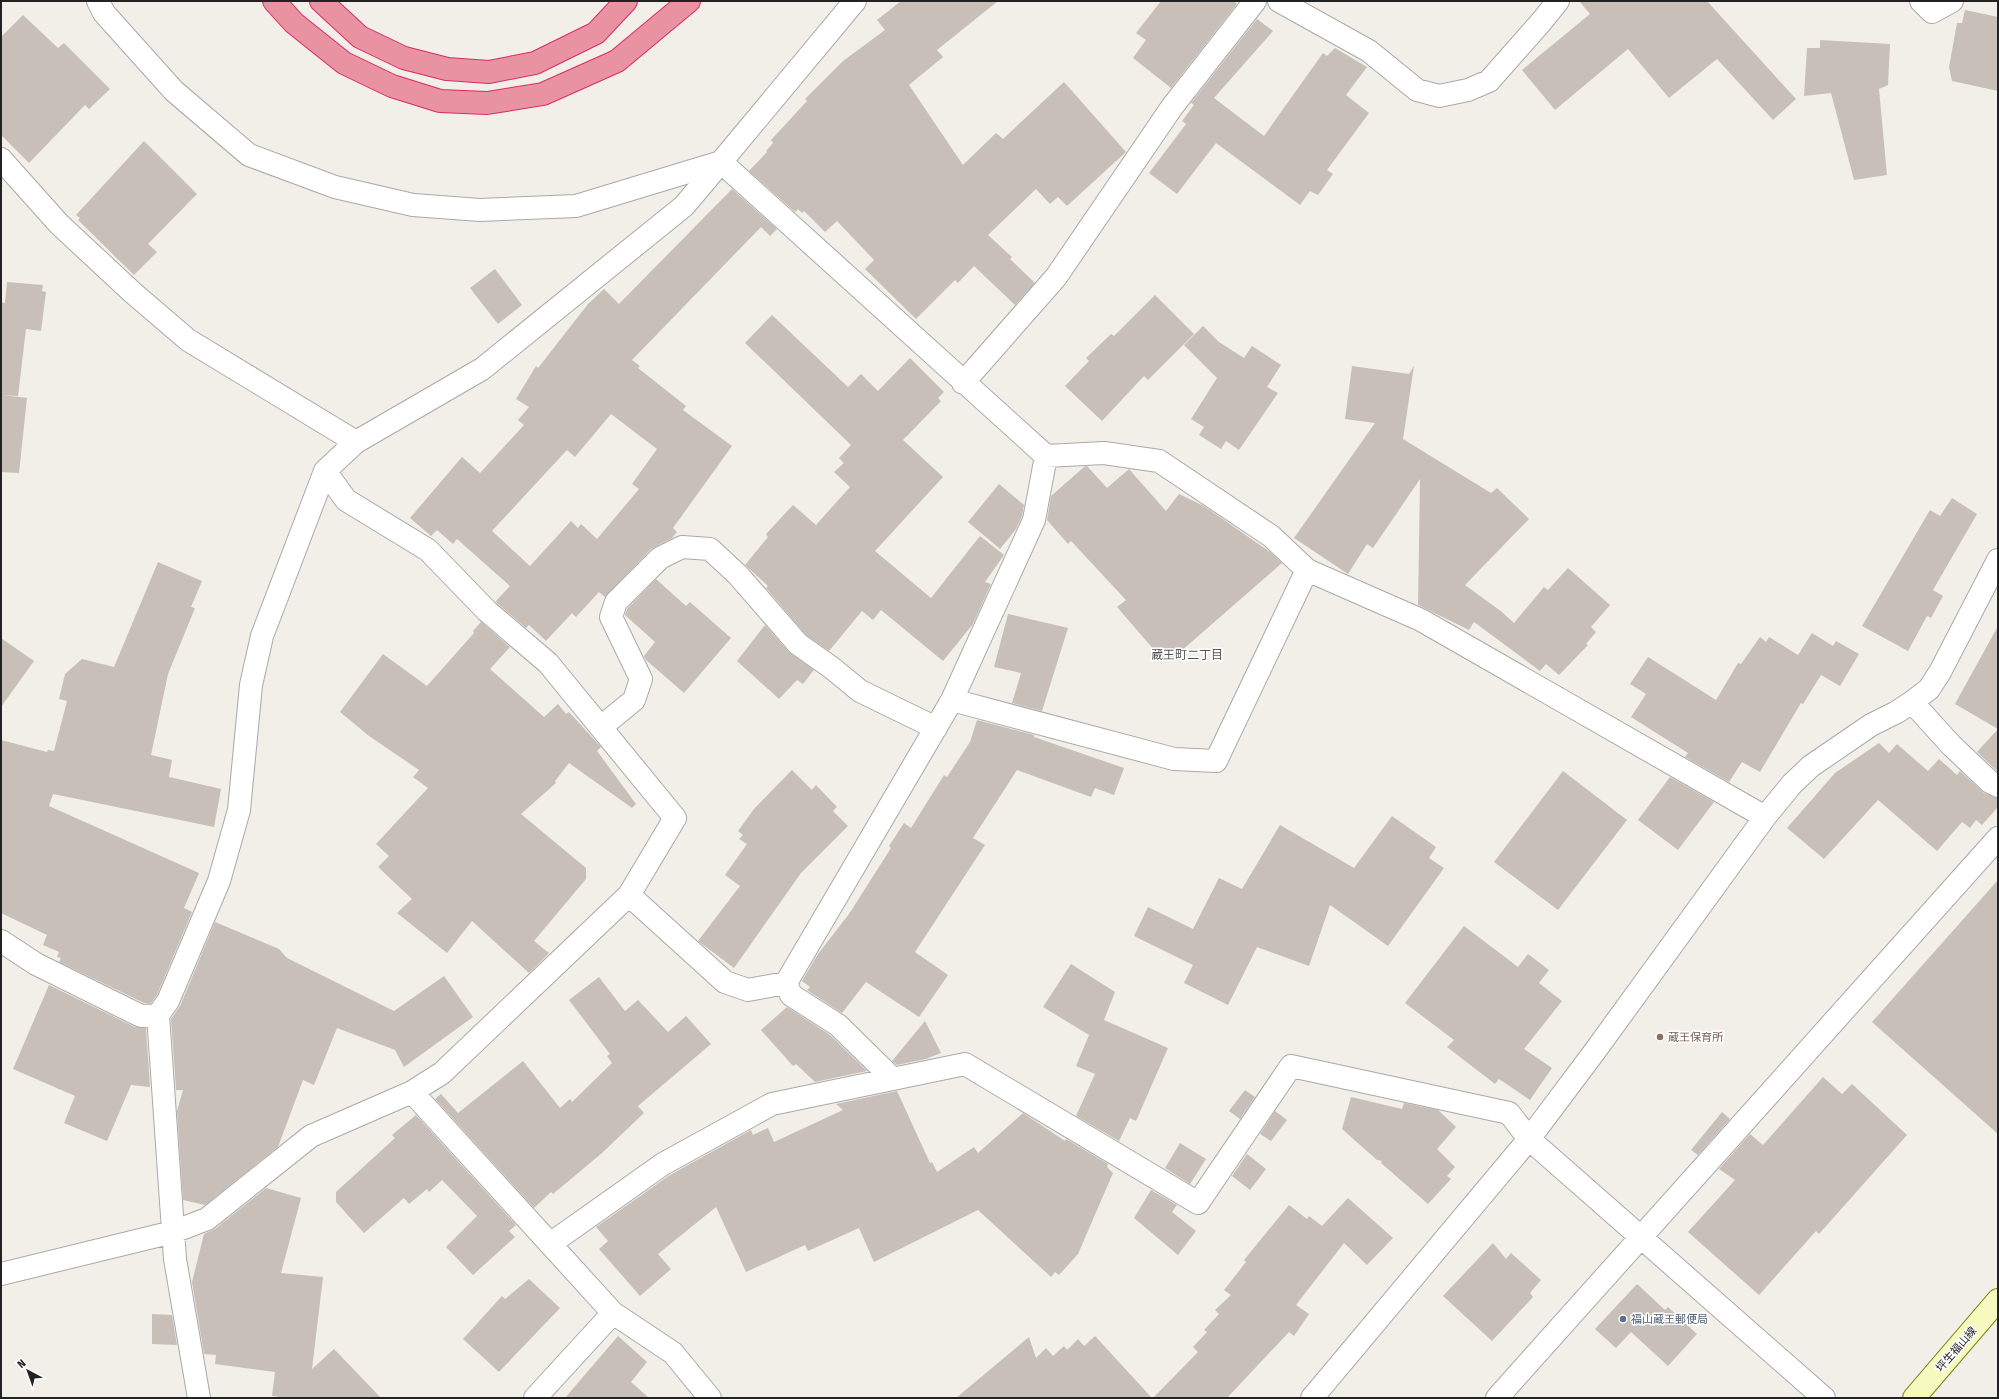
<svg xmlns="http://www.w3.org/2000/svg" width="1999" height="1399" viewBox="0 0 1999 1399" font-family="'Fira Sans Condensed','Noto Sans JP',sans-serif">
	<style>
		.building { fill: #c7bfb8; fill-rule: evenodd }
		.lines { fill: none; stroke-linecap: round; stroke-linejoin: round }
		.minor-casing { stroke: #a9a9a9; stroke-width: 24 }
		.tertiary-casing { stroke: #a9a9a9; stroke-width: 24 }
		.secondary-casing { stroke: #707d05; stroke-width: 24 }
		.motorway-casing { stroke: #dc2a67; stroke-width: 24 }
		.minor { stroke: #fff; stroke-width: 22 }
		.tertiary { stroke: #fff; stroke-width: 22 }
		.secondary { stroke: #f7fabf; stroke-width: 22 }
		.motorway { stroke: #e892a2; stroke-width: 22 }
		.education-dot { fill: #8d6e63; stroke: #fff; stroke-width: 1.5 }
		.service-dot { fill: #5c6f8a; stroke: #fff; stroke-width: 1.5 }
		.labels { text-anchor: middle; stroke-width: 3; stroke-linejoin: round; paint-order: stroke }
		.education-label { font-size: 11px; fill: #785e54; stroke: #fff; text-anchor: start }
		.service-label { font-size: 11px; fill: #4e5e75; stroke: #fff; text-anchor: start }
		.street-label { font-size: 11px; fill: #222; stroke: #fff }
		.neighbourhood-label { font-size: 12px; fill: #555; stroke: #fff }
	</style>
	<rect width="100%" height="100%" fill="#f2efe9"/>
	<path class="building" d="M901 1H998L937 50 943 57 909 85 963 165 996 133 1003 139 1064 82 1126 152 1067 206 1058 197 1050 204 1036 189 988 235 1012 257 1010 259 1035 283 1015 305 974 266 958 283 955 280 916 319 865 269 874 260 837 221 825 232 804 211 802 213 798 209 795 212 749 171 767 152 766 151 773 143 771 140 807 101 805 99 843 61 885 30 877 20Z
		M1161 1H1234L1237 4 1171 88 1133 58 1146 40 1136 33Z
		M1579 1H1707L1796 99 1773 120 1717 59 1669 98 1628 49 1555 110 1522 70 1590 14Z
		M1965 10 1998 17V91L1952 81 1949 67 1957 23H1962Z
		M23 15 58 48 64 43 110 89 89 109 85 105 29 163 1 135V37Z
		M1257 19 1273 31 1214 98 1264 136 1323 53 1327 56 1335 48 1367 67 1346 95 1369 113 1327 170 1333 174 1318 195 1310 191 1300 205 1216 143 1177 194 1149 173 1186 124 1182 121 1194 105 1191 103Z
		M1820 40 1890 44 1888 85 1879 89 1887 175 1854 180 1831 93 1804 96 1807 48H1820Z
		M144 141 197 194 148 244 157 252 134 275 78 220 80 218 76 215Z
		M732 189 777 229 770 236 761 227 632 360 640 366 638 368 686 406 683 410 732 446 673 528 677 532 672 538 651 549 605 597 599 592 576 617 572 613 546 641 529 625 526 628 497 603 496 601 510 586 457 539 453 544 437 530 431 536 410 518 462 457 480 473 524 425 518 420 529 407 516 399 536 366 538 368 588 304 604 289 619 304ZM611 414 657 449 632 484 639 489 597 539 581 524 578 528 571 521 530 566 492 531 567 450 575 457Z
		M495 269 522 305 498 324 470 288Z
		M7 282 43 285 42 291 46 292 41 331 26 329 18 396 2 395 27 398 19 473 1 472V302L5 303Z
		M1155 295 1194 334 1148 380 1144 376 1102 421 1065 386 1089 361 1086 358 1111 334 1114 336Z
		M772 315 848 387 861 374 878 391 910 358 944 392 938 398 941 401 903 440 943 477 875 551 931 598 980 536 1004 555 985 582 991 584 973 624 943 661 881 610 873 620 862 611 829 651 806 635 766 588 768 586 745 565 768 537 766 534 793 505 816 525 850 487 834 472 844 463 839 458 851 445 745 343Z
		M1203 326 1219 342 1244 358 1252 346 1281 365 1267 387 1278 393 1239 450 1226 441 1221 449 1199 435 1204 427 1191 419 1217 378 1184 345Z
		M1352 366 1409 374 1414 366 1403 439 1491 493 1497 488 1529 519 1465 585 1502 612 1514 623 1544 587 1548 590 1568 568 1610 605 1591 627 1596 632 1586 644 1588 645 1559 675 1546 664 1540 671 1474 622 1469 630 1418 605 1420 479 1373 548 1367 544 1348 574 1294 538 1375 423 1345 419Z
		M1087 466 1107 488 1129 469 1166 511 1179 494 1204 506 1270 552 1282 563 1172 659 1168 654 1162 659 1117 607 1126 600 1071 541 1068 544 1047 520 1051 496 1084 467Z
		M999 484 1024 505 1022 516 1016 529 1000 549 968 522Z
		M1952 498 1977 514 1933 590 1943 596 1931 618 1927 616 1908 651 1862 626 1930 510 1940 516Z
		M158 562 202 581 191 607 195 608 168 674 151 755 172 760 169 777 221 789 214 827 53 794 49 806 199 873 184 908 192 912 157 995 151 1003H144L59 962 61 958 57 957 59 952 43 945 47 935 1 913V740L47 752 48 750 54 751 67 701 59 699 65 674 82 659 114 667Z
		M656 579 686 606 690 602 731 638 684 693 646 660 644 656 655 642 625 615 627 609Z
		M1008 614 1068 628 1042 711 1012 703 1021 673 994 667Z
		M481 622 510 647 490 669 544 717 558 704 566 714 569 712 601 747 597 751 636 804 632 808 569 763 555 781 556 783 521 814 586 868V879L534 941 549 953 529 973 472 921 447 953 397 913 412 899 378 867 389 856 376 844 428 788 413 777 419 770 369 736 340 712 383 654 427 686 474 633 473 631Z
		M765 625 789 652 814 670 803 684 797 680 779 699 737 661Z
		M1998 626V729L1955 704Z
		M1812 633 1833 646 1836 641 1859 654 1840 686 1821 675 1803 704 1801 703 1760 772 1742 762 1729 782 1685 757 1688 753 1631 717 1646 694 1630 684 1648 657 1716 700 1738 663 1741 664 1760 637 1766 642 1769 637 1798 655Z
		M1 638 34 661 1 707Z
		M977 720 1034 735V737L1124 768 1114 795 1095 788 1091 797 1017 770 973 838 985 845 915 952 948 975 919 1017 866 982 842 1013 807 990 810 987 802 981 818 954 849 914 891 848 889 846 904 823 911 828 944 775 947 777 970 742Z
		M1998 729V772L1977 752Z
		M1879 743 1889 753 1897 744 1928 771 1939 759 1957 775 1960 771 1984 793 1998 798V807L1982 825 1976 820 1970 828 1962 822 1937 851 1878 800 1824 859 1787 828 1835 773Z
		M792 770 812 790 816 785 837 807 833 811 848 826 801 873 734 968 698 941 740 886 725 875 747 844 739 839 743 835 738 831 754 809Z
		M1563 771 1627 820 1558 910 1494 862Z
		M1670 777 1714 802 1678 850 1638 820Z
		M1392 816 1436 847 1429 858 1444 868 1388 946 1330 905 1309 966 1257 947 1228 1005 1184 983 1193 965 1134 936 1148 907 1193 929 1219 878 1242 889 1280 825 1354 868Z
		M1998 880V1134L1872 1022Z
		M215 922 279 949 287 958 394 1011 444 976 473 1017 404 1067 395 1050 337 1028 314 1085 303 1080 278 1147 205 1205 183 1200 177 1111 183 1090H176L171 1019 180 1006Z
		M1464 926 1518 967 1528 954 1549 970 1539 983 1562 1001 1524 1049 1552 1068 1530 1100 1499 1079 1495 1084 1447 1047 1454 1040 1405 1003Z
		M1071 964 1115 992 1104 1020 1168 1048 1136 1121 1130 1118 1119 1141 1076 1116 1095 1074 1076 1066 1089 1035 1043 1007Z
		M599 977 625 1011 638 1000 668 1032 686 1016 711 1044 638 1106 644 1113 602 1153 553 1194 551 1192 534 1208 435 1099 441 1094 458 1113 523 1061 560 1108 570 1099 572 1102 612 1063 607 1056 610 1054 569 1000Z
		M49 985 135 1027 146 1028 150 1087 131 1085 107 1141 64 1123 75 1096 13 1069Z
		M787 1007 830 1035 867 1071 815 1082 796 1064 793 1066 761 1030Z
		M925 1021 941 1053 926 1059 897 1065 892 1061Z
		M1823 1077 1842 1094 1852 1084 1907 1135 1819 1234 1816 1231 1759 1295 1688 1232 1735 1180 1719 1169 1750 1134 1763 1145Z
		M1245 1090 1255 1097 1240 1119 1229 1111Z
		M897 1091 930 1163 932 1162 937 1172 974 1147 978 1153 1023 1113 1065 1141 1066 1139 1108 1164 1107 1167 1113 1173 1078 1254 1059 1275 1055 1272 1051 1277 978 1210 874 1262 859 1228 808 1251 805 1245 746 1272 716 1207 658 1254 671 1269 640 1296 599 1249 608 1241 596 1227 670 1175 751 1130 753 1135 768 1128 774 1142 843 1110 836 1104Z
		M1351 1097 1402 1109 1404 1103 1438 1110 1456 1127 1437 1149 1455 1167 1447 1176 1451 1179 1428 1204 1381 1163 1382 1161 1377 1160 1342 1129Z
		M1275 1111 1287 1120 1271 1141 1260 1134Z
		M1722 1112 1730 1119 1698 1155 1691 1150Z
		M416 1115 516 1225 509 1231 515 1237 473 1275 446 1247 477 1216 442 1180 429 1192 427 1189 409 1204 404 1198 364 1233 336 1202V1192L395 1138 392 1135Z
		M1180 1143 1206 1159 1190 1184 1165 1168Z
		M1247 1154 1266 1169 1250 1190 1232 1176Z
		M266 1188 301 1198 281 1273 323 1277 312 1369 334 1349 381 1398H278L280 1397 272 1396 275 1372 215 1364 216 1355 204 1354 192 1282 204 1234 215 1229Z
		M1151 1190 1177 1205 1172 1212 1196 1231 1178 1255 1134 1218Z
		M1348 1198 1393 1238 1367 1265 1344 1243 1296 1305 1309 1314 1294 1336 1289 1332 1227 1398H1153L1198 1352 1193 1347 1207 1332 1204 1330 1219 1314 1215 1310 1231 1295 1224 1290 1246 1262 1244 1260 1289 1205 1307 1219 1309 1216 1322 1226Z
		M1493 1243 1506 1259 1511 1253 1541 1280 1530 1293 1533 1297 1492 1341 1443 1296Z
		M529 1279 560 1308 499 1372 463 1339 502 1296 505 1299Z
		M1637 1284 1665 1310 1668 1307 1697 1334 1668 1366 1631 1332 1616 1348 1595 1329Z
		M152 1314 172 1315 177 1345 152 1344Z
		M618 1336 647 1362 631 1382 649 1398H565Z
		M1095 1336 1152 1398H956L1029 1337 1036 1358 1046 1348 1053 1356 1064 1346 1067 1350 1078 1339 1084 1346Z"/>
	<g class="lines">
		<g class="minor-casing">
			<path id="minor" d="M1279 1 1369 51 1417 90 1439 96 1468 90 1489 81 1542 21 1558 1
				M1921 1 1932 12 1952 1
				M1 159 59 224 132 292 188 340 356 442
				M963 383 1056 277 1172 107 1255 1
				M952 700 1174 759 1216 761 1307 570
				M1912 702 1951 745 1990 782 1998 786
				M601 727 634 700 641 679 611 617 616 602 660 558 682 547 710 549 738 575 798 644 832 668 860 691 936 728
				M629 895 725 982 748 990 786 983
				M1 941 36 964 141 1016 158 1015 168 1001 219 881 239 810 251 685 262 636 325 471 356 442 482 369 684 206 721 162 1046 456 1104 453 1159 461 1271 536 1307 570 1421 620 1765 817
				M158 1015 175 1259 199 1398
				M893 1079 838 1025 791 995 786 983 952 700 1034 520 1046 456
				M412 1092 613 1313 673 1353 710 1398
				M550 1244 663 1164 772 1104 965 1064 1198 1203 1291 1066 1509 1113 1529 1139 1824 1398
				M1 1274 173 1232 207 1219 311 1136 412 1092 442 1073 629 895 675 818 548 663 487 611 428 550 346 500 325 471
				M535 1398 613 1313
				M1312 1398 1529 1139 1595 1051 1765 817 1792 784 1811 766 1871 725 1897 712 1912 702 1929 689 1940 672 1998 560
				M1497 1398 1998 838"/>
		</g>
		<g class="tertiary-casing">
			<path id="tertiary" d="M98 1 104 13 174 91 249 155 335 187 413 205 480 210 576 206 721 162 855 1"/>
		</g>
		<g class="secondary-casing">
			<path id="secondary" d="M1914 1398 1998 1300"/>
		</g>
		<g class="motorway-casing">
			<path id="motorway" d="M274 1 294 23 344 63 392 86 440 101 487 103 543 94 617 61 689 1
				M321 1 360 37 404 58 447 69 489 72 535 63 596 33 626 1"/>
		</g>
		<use href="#minor" class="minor"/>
		<use href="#tertiary" class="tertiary"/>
		<use href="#secondary" class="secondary"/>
		<use href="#motorway" class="motorway"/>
	</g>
	<circle class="education-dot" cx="1660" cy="1037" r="4"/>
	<circle class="service-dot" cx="1623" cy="1319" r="4"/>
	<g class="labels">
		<g class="education-label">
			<text x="1668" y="1041">蔵王保育所</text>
		</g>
		<g class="service-label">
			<text x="1631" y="1323">福山蔵王郵便局</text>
		</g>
		<g class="street-label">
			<text transform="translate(1956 1349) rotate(-49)" y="4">坪生福山線</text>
		</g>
		<g class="neighbourhood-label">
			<text x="1187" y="659">蔵王町二丁目</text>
		</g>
	</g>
	<rect width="1999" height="1399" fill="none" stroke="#222222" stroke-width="4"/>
	<g transform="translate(28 1371) rotate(319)" stroke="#ffffff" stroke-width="3" paint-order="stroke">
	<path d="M0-3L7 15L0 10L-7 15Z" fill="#222222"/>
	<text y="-6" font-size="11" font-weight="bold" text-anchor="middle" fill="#222222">N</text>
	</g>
</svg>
